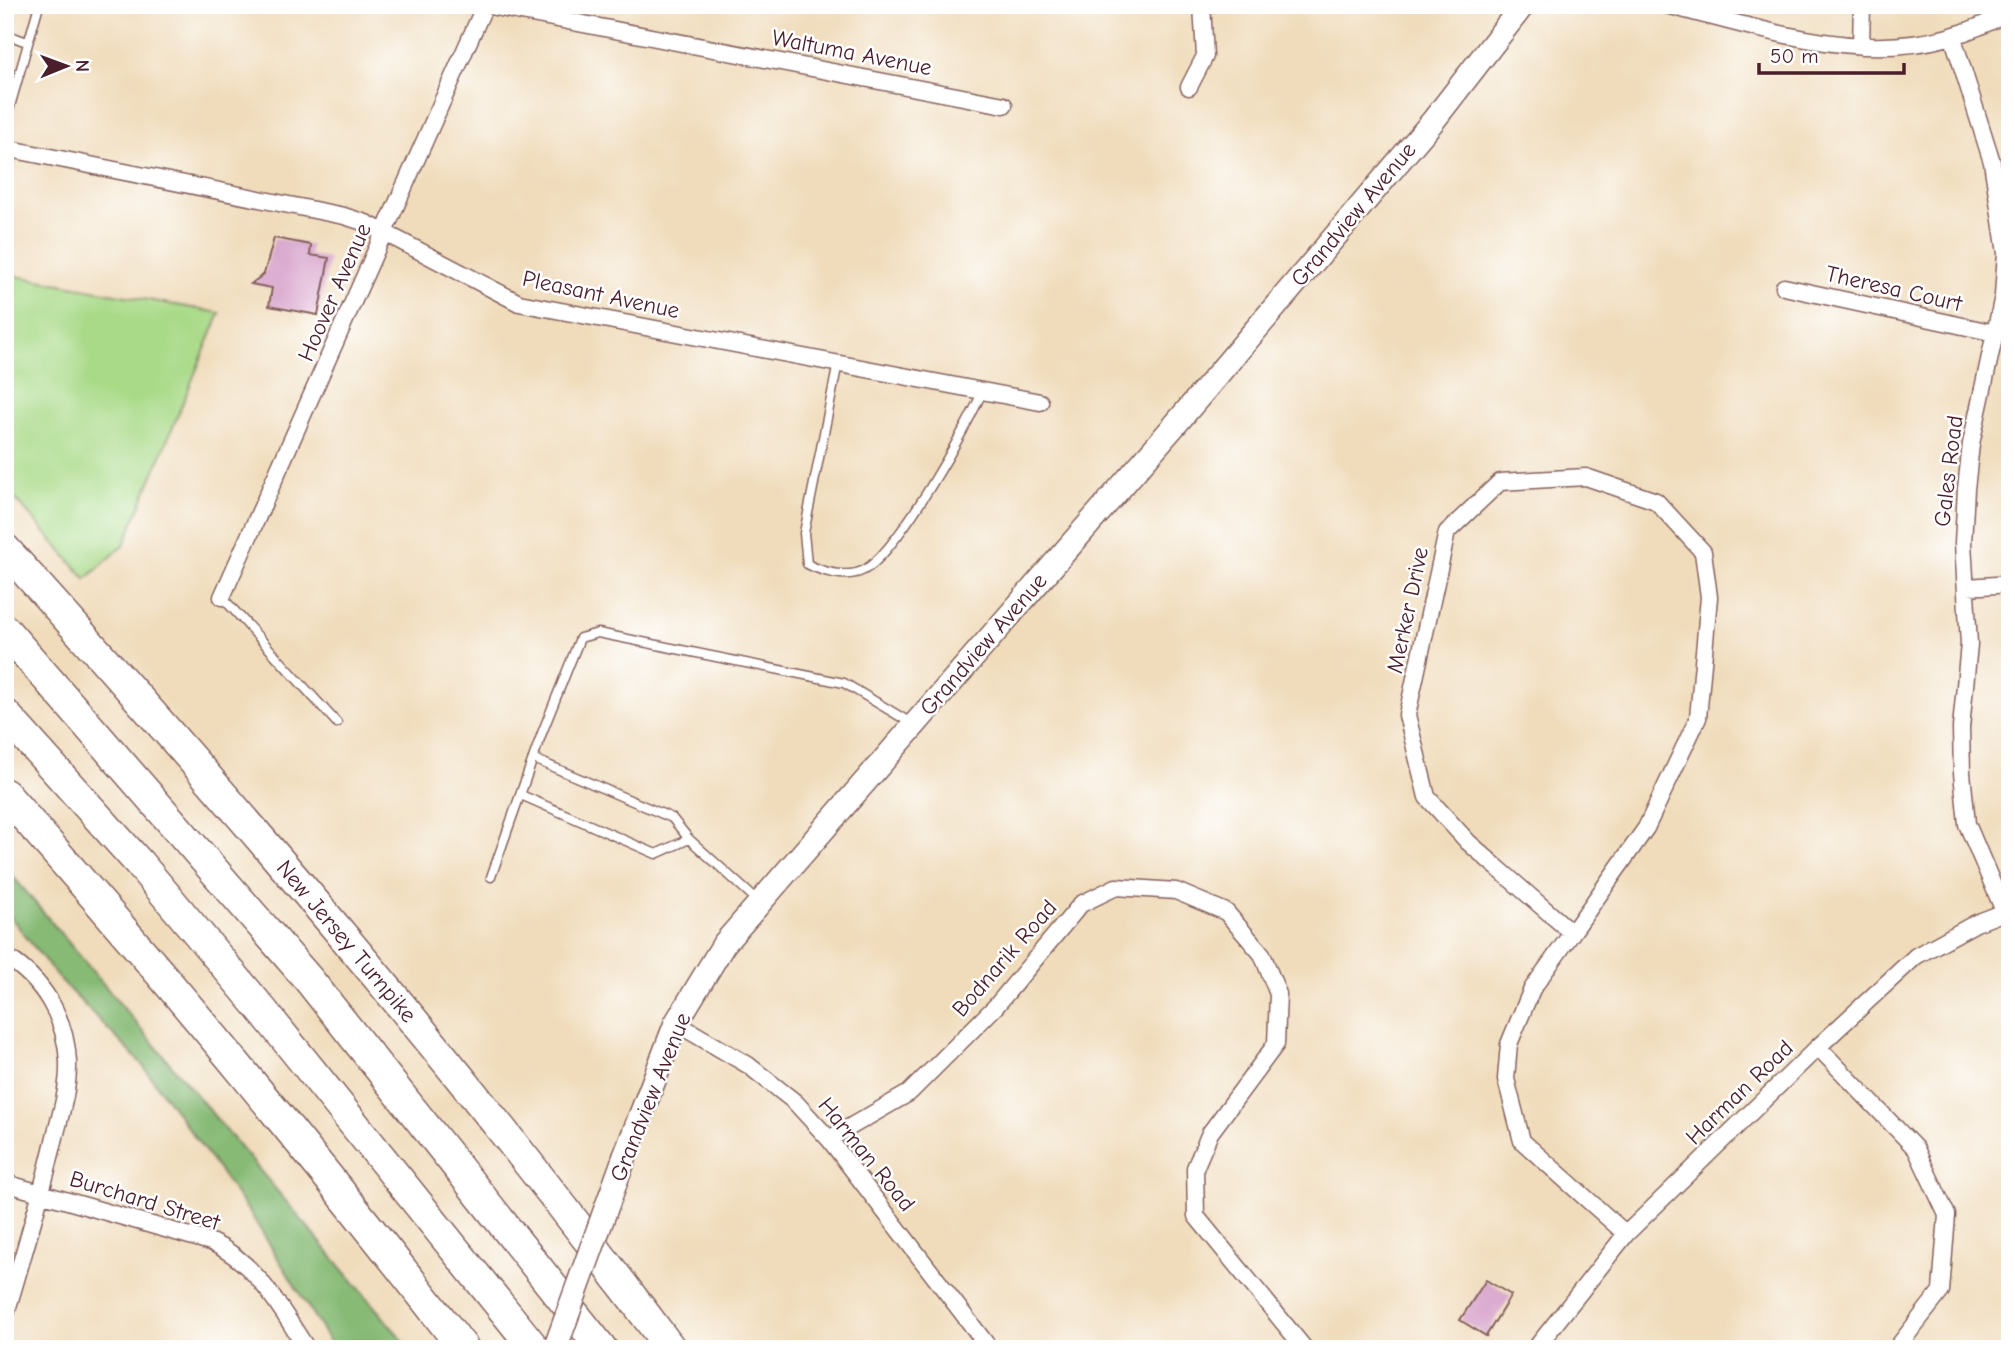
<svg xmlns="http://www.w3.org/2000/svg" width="2015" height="1354" viewBox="0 0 2015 1354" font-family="'Comic Neue',sans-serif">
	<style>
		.green { fill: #a9da88; stroke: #7a7c5a; stroke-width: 2 }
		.forest { fill: #86ba74; stroke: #686c50; stroke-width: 2 }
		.building { fill: #d7a2cb }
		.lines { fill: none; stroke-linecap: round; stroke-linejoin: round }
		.lane-casing { stroke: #84615d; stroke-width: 11 }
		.street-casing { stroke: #84615d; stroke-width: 19 }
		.secondary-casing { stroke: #84615d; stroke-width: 26 }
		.highway-casing { stroke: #84615d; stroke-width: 33 }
		.lane { stroke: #fff; stroke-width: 8 }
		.street { stroke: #fff; stroke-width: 16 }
		.secondary { stroke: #fff; stroke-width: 23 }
		.highway { stroke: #fff; stroke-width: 30 }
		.secondary-bridge-casing { stroke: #84615d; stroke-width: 26; stroke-linecap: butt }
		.secondary-bridge { stroke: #fff; stroke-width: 23 }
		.labels { text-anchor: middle; stroke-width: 5; stroke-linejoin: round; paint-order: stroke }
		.street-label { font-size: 23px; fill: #4a1f2b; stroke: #fff }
	</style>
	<rect width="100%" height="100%" fill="#fff"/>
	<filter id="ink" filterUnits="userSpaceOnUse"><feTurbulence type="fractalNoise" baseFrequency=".0143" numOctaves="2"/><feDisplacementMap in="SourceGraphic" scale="14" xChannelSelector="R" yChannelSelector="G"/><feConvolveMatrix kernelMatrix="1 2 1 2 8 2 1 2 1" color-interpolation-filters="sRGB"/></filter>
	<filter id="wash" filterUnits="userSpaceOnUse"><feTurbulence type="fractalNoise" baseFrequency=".00686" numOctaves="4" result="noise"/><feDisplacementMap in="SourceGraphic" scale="28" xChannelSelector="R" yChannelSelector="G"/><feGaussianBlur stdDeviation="1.57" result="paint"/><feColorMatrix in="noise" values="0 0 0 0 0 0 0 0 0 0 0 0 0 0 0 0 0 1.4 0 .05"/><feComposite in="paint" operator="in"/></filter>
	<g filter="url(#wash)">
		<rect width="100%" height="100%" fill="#f0dcbb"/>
		<path class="green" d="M5 274 220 313 124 545 86 579 5 487Z"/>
		<path class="forest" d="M5 867 410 1349H334L252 1216 140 1062 60 980 5 910Z"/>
		<g id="blocks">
			<path class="building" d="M274 238 311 245 310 255 329 258 318 315 269 306 272 288 251 284 264 274Z
				M1486 1280 1511 1295 1486 1336 1460 1320Z"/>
		</g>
	</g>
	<g filter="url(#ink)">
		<use href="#blocks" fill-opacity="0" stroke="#84615d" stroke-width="2"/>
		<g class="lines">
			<g class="lane-casing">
				<path id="lane" d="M5 34 27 42
					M5 124 39 5
					M838 363 804 533 807 564C823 572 847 579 864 570 897 553 968 426 983 390
					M222 597 337 723
					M534 759 672 818 689 839 759 902
					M521 795 656 854 689 839
					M491 877 542 733 580 638 598 633 844 683 911 723"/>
			</g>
			<g class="street-casing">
				<path id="street" d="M485 5 1004 105
					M1666 5C1784 34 1897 78 2010 11
					M1953 38 1992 162 2006 253 2003 296 1971 444 1966 489 1963 543 1969 644 1961 728 1962 773 1967 824 2004 911
					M1861 46 1862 5
					M1189 87 1205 56 1202 5
					M5 148 344 216 366 223 519 303 1040 402
					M1784 287 1995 333
					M1586 477 1656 501 1703 552 1709 597 1698 718 1646 828 1572 933 1468 842 1427 797 1407 715 1447 532 1500 482Z
					M1967 587 2010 584
					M222 597 485 5
					M1572 933 1532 989 1509 1044 1506 1079 1522 1141 1626 1234
					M5 956C43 979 66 1018 68 1062 69 1089 60 1116 54 1141 40 1201 22 1259 5 1317
					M676 1023 748 1065 795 1102 829 1139 990 1349
					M1818 1047 1916 1149 1947 1215 1941 1291 1896 1349
					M829 1139 909 1093 996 1006 1081 904 1116 887 1176 891 1226 912 1262 954 1278 994 1276 1044 1210 1133 1195 1168 1196 1216 1305 1349
					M5 1183 211 1242C257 1263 280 1308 307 1349
					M1535 1349 1626 1234 1818 1047 1916 956 1976 923 2010 910"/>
			</g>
			<g class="secondary-casing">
				<path id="secondary" d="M625 1156 676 1023 724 944 1174 426 1433 121 1523 5"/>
			</g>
			<g class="highway-casing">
				<path id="highway" d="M5 549C238 807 463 1070 671 1349
					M5 630 309 980 602 1349
					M5 714 139 863 263 1011 535 1349
					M5 794C164 974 317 1159 464 1349"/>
			</g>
			<use href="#lane" class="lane"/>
			<use href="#street" class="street"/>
			<use href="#secondary" class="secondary"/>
			<use href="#highway" class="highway"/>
			<g class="secondary-bridge-casing">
				<path id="secondary-bridge" d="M555 1349 625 1156"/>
			</g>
			<use href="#secondary-bridge" class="secondary-bridge"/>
		</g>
	</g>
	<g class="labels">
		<g class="street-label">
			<text transform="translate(852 52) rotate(11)" y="8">Waltuma Avenue</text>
			<text transform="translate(1353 214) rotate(-50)" y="8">Grandview Avenue</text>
			<text transform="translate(1894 288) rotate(13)" y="8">Theresa Court</text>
			<text transform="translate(334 292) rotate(-66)" y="8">Hoover Avenue</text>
			<text transform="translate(601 294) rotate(12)" y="8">Pleasant Avenue</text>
			<text transform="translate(1948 471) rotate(-83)" y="8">Gales Road</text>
			<text transform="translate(1407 610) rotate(-78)" y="8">Merker Drive</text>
			<text transform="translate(983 644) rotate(-49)" y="8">Grandview Avenue</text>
			<text transform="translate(347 941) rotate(50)" y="8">New Jersey Turnpike</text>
			<text transform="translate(1004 958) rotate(-49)" y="8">Bodnarik Road</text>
			<text transform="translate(1739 1092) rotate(-44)" y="8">Harman Road</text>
			<text transform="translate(650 1097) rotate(-68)" y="8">Grandview Avenue</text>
			<text transform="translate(867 1154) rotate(51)" y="8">Harman Road</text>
			<text transform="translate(145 1200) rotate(17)" y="8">Burchard Street</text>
		</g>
	</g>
	<rect width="2015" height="1354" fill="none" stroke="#fff" stroke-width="28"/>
	<g transform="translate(66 66) rotate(89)" stroke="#ffffff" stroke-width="5" paint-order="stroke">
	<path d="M0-5L12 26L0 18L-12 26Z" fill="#4a1f2b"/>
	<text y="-10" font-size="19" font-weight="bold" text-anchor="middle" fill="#4a1f2b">N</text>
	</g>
	<path d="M1759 63v10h145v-10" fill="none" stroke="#4a1f2b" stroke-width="3.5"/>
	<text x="1770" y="63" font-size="21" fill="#4a1f2b" stroke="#ffffff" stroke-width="5" paint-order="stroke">50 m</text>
</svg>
